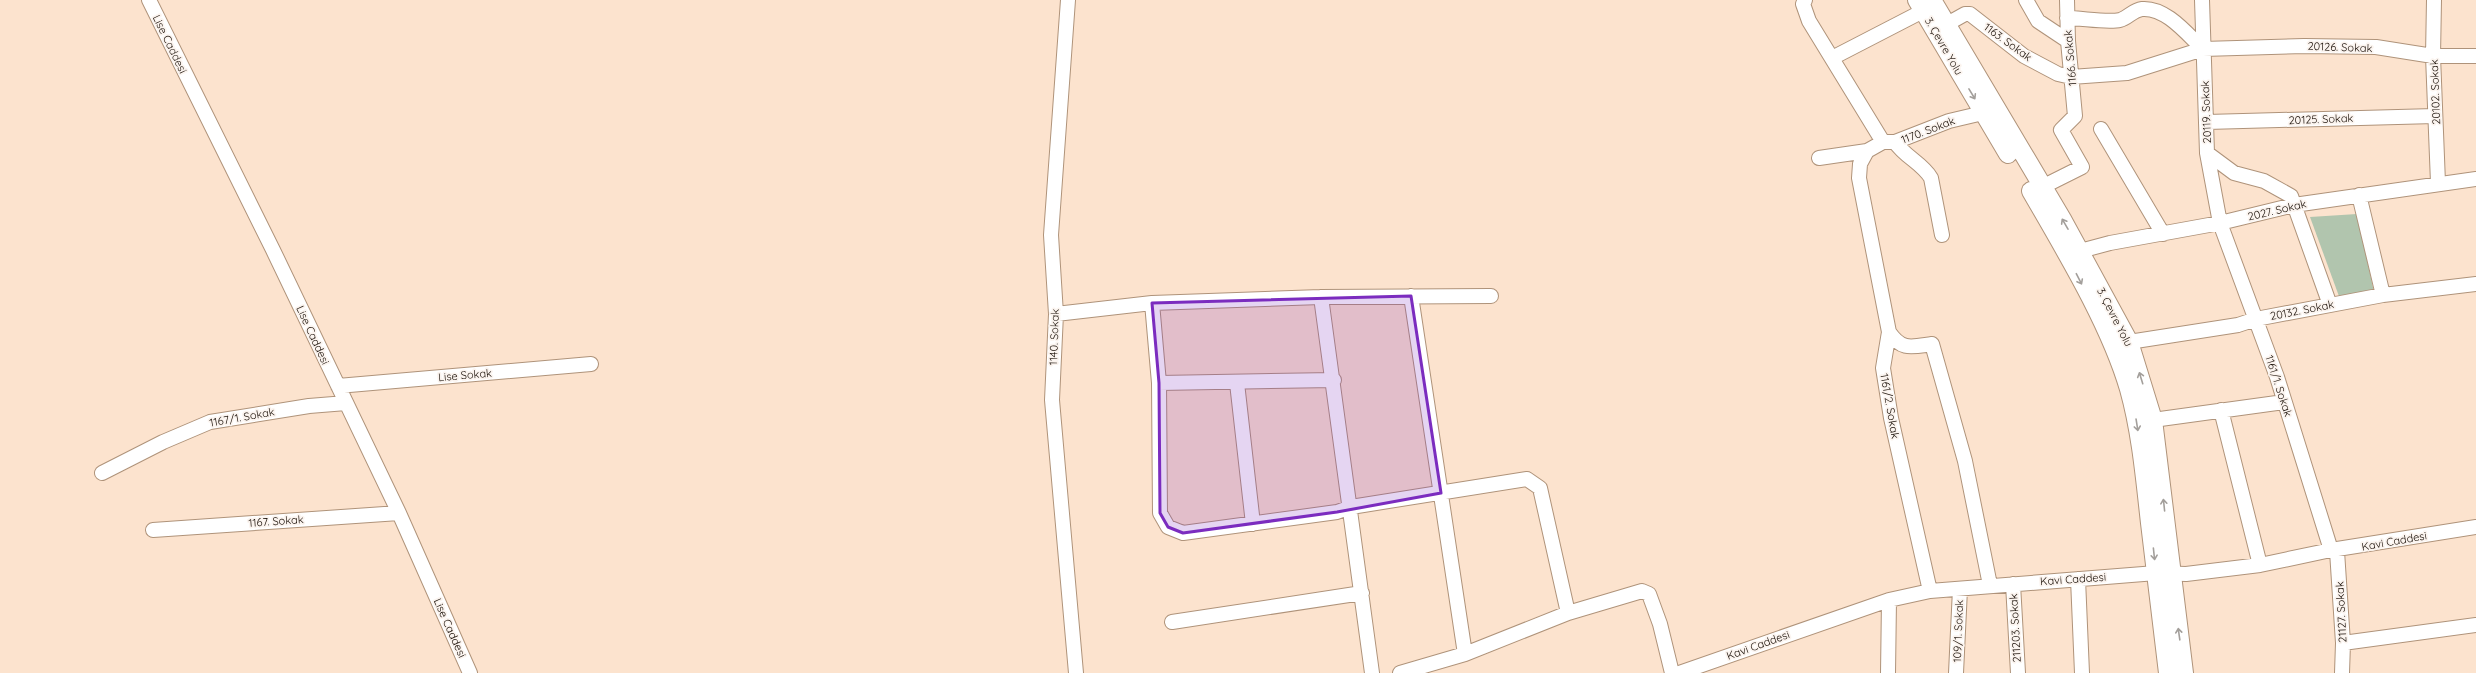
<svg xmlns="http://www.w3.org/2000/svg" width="2476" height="673" viewBox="0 0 2476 673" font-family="Quicksand,sans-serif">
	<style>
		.green { fill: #b1c5ae }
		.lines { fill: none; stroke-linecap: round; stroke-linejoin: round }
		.minor-casing { stroke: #af937a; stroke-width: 16 }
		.major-casing { stroke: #af937a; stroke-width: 20 }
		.minor { stroke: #fff; stroke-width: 14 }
		.major { stroke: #fff; stroke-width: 18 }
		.oneway { stroke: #a39f9b }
		.marked { fill: #7b2cbf; fill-opacity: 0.2; stroke: #7b2cbf; stroke-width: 3; stroke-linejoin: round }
		.labels { text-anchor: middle; stroke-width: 3.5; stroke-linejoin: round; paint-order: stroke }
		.street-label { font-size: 11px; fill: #180e06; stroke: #fbf4ef }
	</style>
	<rect width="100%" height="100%" fill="#fce3ce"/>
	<path class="green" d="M2357 214 2374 292 2340 299 2310 217Z"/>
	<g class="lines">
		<g class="minor-casing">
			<path id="minor" d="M149 0 273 250 399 513 470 673
				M1068 0 1051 235 1056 314 1052 400 1076 673
				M1805 0 1803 4 1809 21 1883 142
				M2026 0 2038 21 2068 41
				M2202 0 2207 153 2220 223 2277 377 2331 550
				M2434 0 2433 56 2438 183
				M2067 18C2082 18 2107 23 2120 20 2128 18 2133 10 2142 9 2166 7 2187 34 2203 49
				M1947 24 1965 14H1970L2024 56 2058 74 2071 77 2127 73 2203 49 2304 46 2376 47 2433 56H2476
				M1832 58 1923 11
				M2207 122 2435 116
				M2101 129 2163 234
				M1895 142C1905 157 1922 163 1931 178L1942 235
				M1867 151 1860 164 1859 178 1889 332 1883 368 1891 418 1930 591
				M2207 153 2234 173 2264 181 2291 196 2330 305
				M1819 158 1867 151 1883 142H1895L1949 121 1983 113
				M2042 187 2082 167 2061 130 2075 116 2068 41 2067 0
				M2359 195 2383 295
				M2080 251 2110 243 2220 223 2294 205 2476 179
				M1411 296 1465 654
				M1321 297 1372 673
				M1152 303 1159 383 1160 513 1168 527 1183 533 1337 512 1351 507 1527 479 1540 488 1568 613
				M1056 314 1152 303 1321 297 1491 296
				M1889 332C1902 351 1911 347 1932 344L1965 461 1990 585
				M2129 342 2238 325 2256 319 2383 295 2476 284
				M1159 383 1334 380
				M1237 383 1253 524
				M338 386 591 364
				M2221 410 2260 565
				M2153 420 2284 402
				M102 473 163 442 210 422 309 406 346 403
				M153 530 399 513
				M2337 551 2343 643 2342 673
				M2078 579 2082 673
				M2013 584 2018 673
				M1172 622 1362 593
				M2343 643 2476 625
				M1400 673 1465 654 1568 613 1642 591 1649 594 1660 624 1672 673
				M1679 673 1889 600 1930 591 2156 573 2186 574 2260 565 2331 550 2476 527
				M1888 673 1889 600
				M1956 673 1960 589"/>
		</g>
		<g class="major-casing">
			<path id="major" d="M1917 0 2008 154
				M1932 0 2062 219 2129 342 2153 420 2184 673
				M2031 191C2065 250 2110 324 2129 389 2141 432 2145 478 2150 523 2156 573 2162 623 2168 673"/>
		</g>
		<use href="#minor" class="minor"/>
		<use href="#major" class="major"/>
	</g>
	<defs><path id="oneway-shaft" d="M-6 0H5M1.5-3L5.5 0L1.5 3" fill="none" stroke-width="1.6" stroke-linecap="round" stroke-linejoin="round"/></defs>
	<g class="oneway">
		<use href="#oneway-shaft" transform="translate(1972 94) rotate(59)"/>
		<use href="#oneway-shaft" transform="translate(2065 224) rotate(-120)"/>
		<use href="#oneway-shaft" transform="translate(2079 279) rotate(63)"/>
		<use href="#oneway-shaft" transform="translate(2141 378) rotate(-107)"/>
		<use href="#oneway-shaft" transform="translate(2137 425) rotate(81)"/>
		<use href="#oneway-shaft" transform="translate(2164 505) rotate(-96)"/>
		<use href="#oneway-shaft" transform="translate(2154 554) rotate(84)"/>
		<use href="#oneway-shaft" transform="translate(2179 634) rotate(-98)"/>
	</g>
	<path class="marked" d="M1411 296 1441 493 1337 512 1183 533 1168 527 1160 513 1159 383 1152 303Z"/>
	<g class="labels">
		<g class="street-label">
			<text transform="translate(2008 42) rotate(36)" y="4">1163. Sokak</text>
			<text transform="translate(170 44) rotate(64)" y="4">Lise Caddesi</text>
			<text transform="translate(1944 46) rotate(60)" y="4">3. Çevre Yolu</text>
			<text transform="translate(2340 47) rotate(2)" y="4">20126. Sokak</text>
			<text transform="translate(2070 58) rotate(-95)" y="4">1166. Sokak</text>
			<text transform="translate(2435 92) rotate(-92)" y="4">20102. Sokak</text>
			<text transform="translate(2206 112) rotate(-92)" y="4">20119. Sokak</text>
			<text transform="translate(2321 119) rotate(-2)" y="4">20125. Sokak</text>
			<text transform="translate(1928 130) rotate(-21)" y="4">1170. Sokak</text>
			<text transform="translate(2277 210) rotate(-13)" y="4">2027. Sokak</text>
			<text transform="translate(2302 310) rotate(-11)" y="4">20132. Sokak</text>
			<text transform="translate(2115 317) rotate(63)" y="4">3. Çevre Yolu</text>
			<text transform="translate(313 335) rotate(65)" y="4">Lise Caddesi</text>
			<text transform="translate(1054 337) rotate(-88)" y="4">1140. Sokak</text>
			<text transform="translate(465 375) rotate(-5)" y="4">Lise Sokak</text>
			<text transform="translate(2279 386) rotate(72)" y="4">1161/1. Sokak</text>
			<text transform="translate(1890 406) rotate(80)" y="4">1161/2. Sokak</text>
			<text transform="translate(242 417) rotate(-10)" y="4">1167/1. Sokak</text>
			<text transform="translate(276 521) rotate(-4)" y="4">1167. Sokak</text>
			<text transform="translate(2394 541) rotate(-10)" y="4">Kavi Caddesi</text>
			<text transform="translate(2073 579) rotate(-4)" y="4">Kavi Caddesi</text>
			<text transform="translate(2341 612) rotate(-93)" y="4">21127. Sokak</text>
			<text transform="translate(450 628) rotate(66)" y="4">Lise Caddesi</text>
			<text transform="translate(2015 628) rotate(-93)" y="4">211203. Sokak</text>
			<text transform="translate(1958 631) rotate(-88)" y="4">109/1. Sokak</text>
			<text transform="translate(1758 645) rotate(-20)" y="4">Kavi Caddesi</text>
		</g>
	</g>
</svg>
